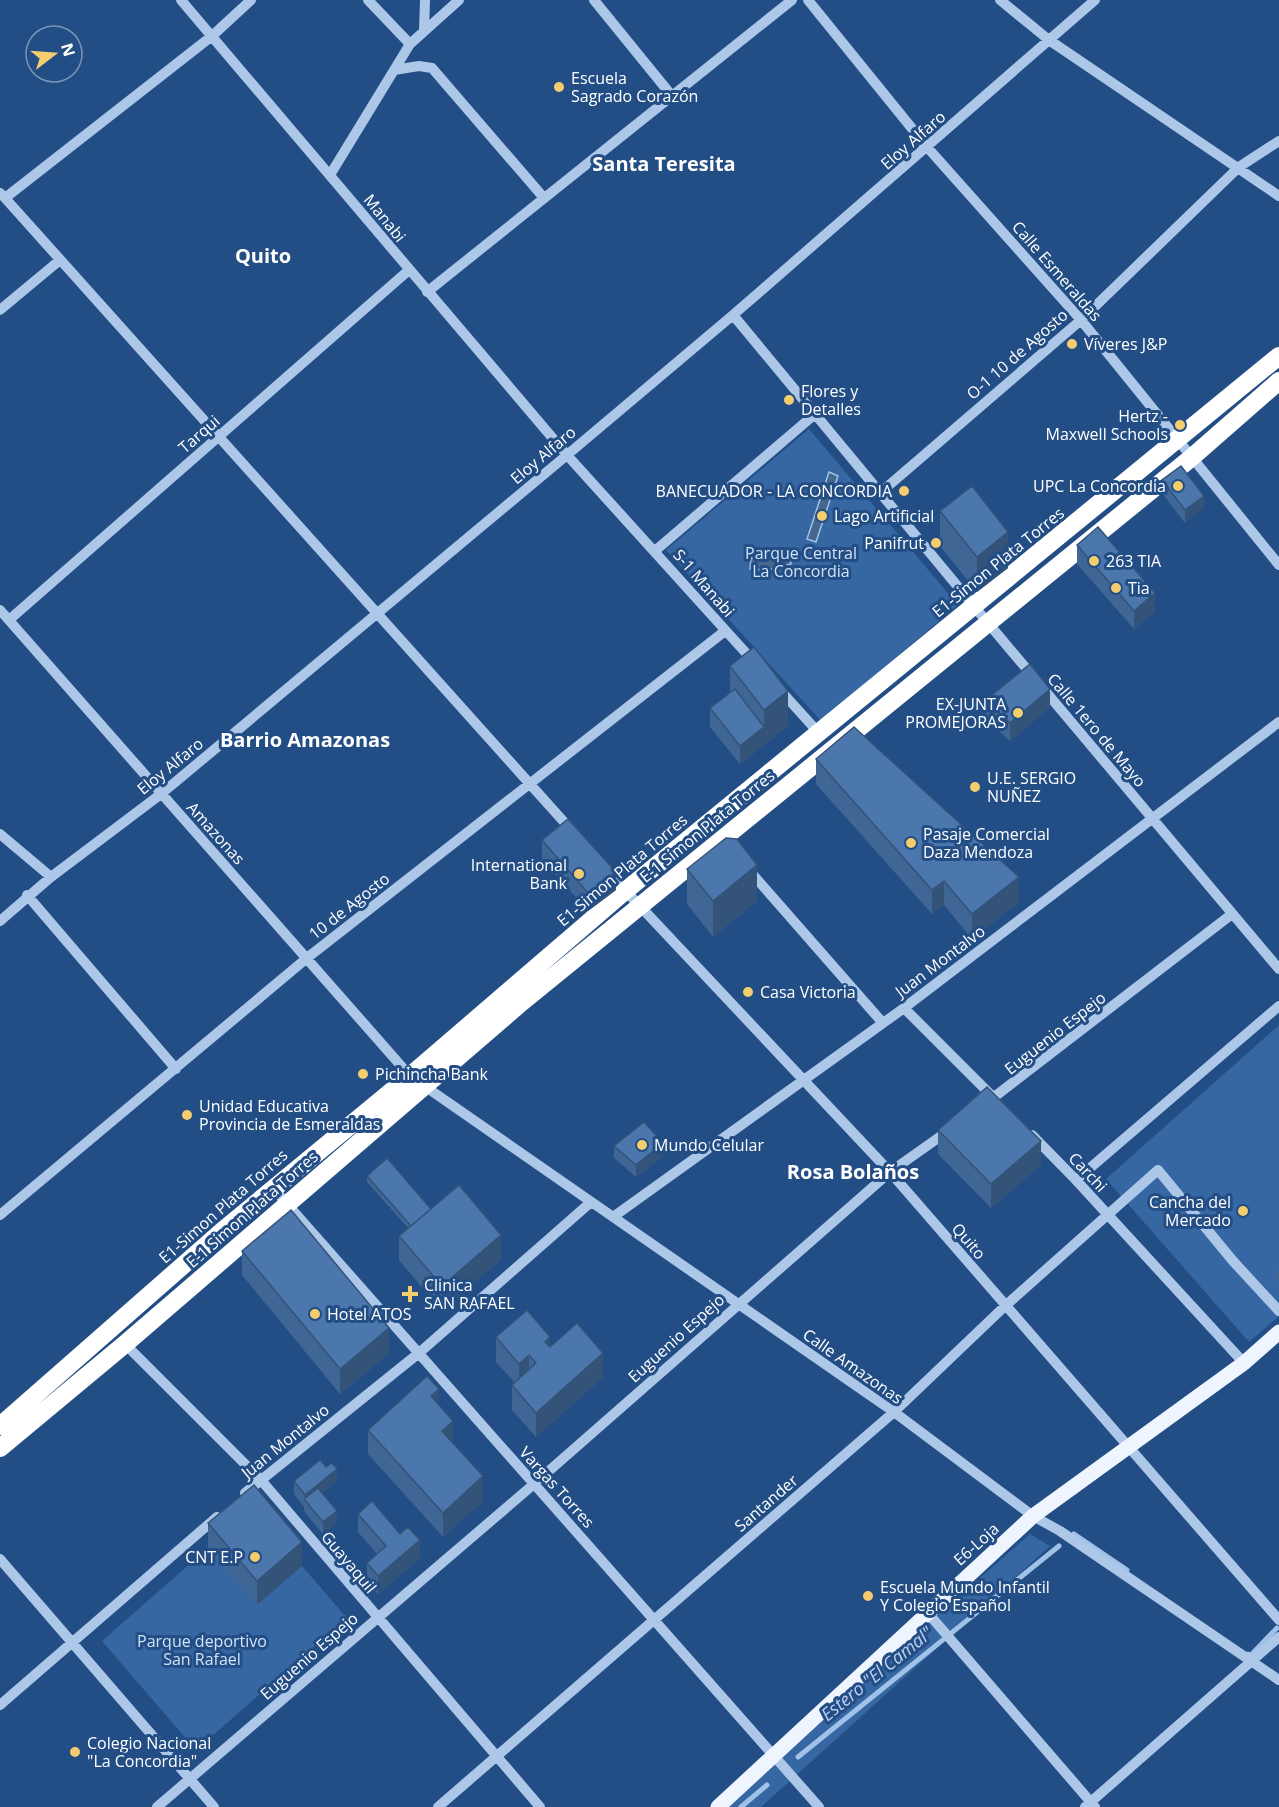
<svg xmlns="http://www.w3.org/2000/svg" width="1279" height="1807" viewBox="0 0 1279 1807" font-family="'Open Sans',sans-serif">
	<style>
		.green { fill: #3767a2 }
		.water { fill: #48678f; stroke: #a0c2e9; stroke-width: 1.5 }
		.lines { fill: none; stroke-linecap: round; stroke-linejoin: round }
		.stream { stroke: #a0c2e9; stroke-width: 5 }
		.minor { stroke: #acc7e8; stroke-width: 10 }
		.major { stroke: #eff5fe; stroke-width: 15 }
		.highway { stroke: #fff; stroke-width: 18 }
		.wall { fill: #406695 }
		.shaded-wall { fill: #345379 }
		.building { fill: #4b77ad; stroke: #345379; stroke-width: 1.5 }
		.poi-dot { fill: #f4cd6f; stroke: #234e85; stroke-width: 2 }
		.labels { text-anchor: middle; stroke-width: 6; stroke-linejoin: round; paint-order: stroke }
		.poi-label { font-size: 16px; fill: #fff; stroke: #234e85; text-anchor: start }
		.street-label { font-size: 16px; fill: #fff; stroke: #234e85 }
		.park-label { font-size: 16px; fill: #d0e2f7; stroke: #234e85 }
		.water-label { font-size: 18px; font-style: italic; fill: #b8d1f0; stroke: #234e85 }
		.quarter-label { font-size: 20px; font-weight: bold; fill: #fff; stroke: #234e85 }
	</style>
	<rect width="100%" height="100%" fill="#234e85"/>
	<path class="green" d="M809 429 958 605 821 721 666 550Z
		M1279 1025V1316L1249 1342 1106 1179Z
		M1030 1534 1050 1546 761 1807H718Z
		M208 1548 302 1566 347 1618 196 1750 102 1641Z"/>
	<path class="water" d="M829 472 838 476 816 542 807 539Z
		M789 554 791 564 768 570 750 569 751 558H767Z"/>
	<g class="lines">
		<path class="stream" d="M1074 1534 1127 1570
			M1248 1654 1251 1655 1277 1628
			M798 1757 1059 1546
			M741 1807 767 1785"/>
		<path class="minor" d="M181 0 567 455 755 663
			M368 0 410 44
			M594 0 672 96
			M808 0 927 147 1081 320 1279 565
			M1000 0 1049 40 1279 196
			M424 31 425 0
			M394 70 419 66 432 68 544 198
			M330 175 410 44 459 0
			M0 193 5 198 212 36 251 0
			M5 198 573 832
			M427 292 792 0
			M0 310 60 260
			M733 315 988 623 1279 969
			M880 493 1081 320 1239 167 1279 141
			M656 550 815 414
			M0 610 410 1076 894 1412 1033 1516 1060 1531 1279 1680
			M9 620 409 270
			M780 690 818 732
			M0 834 51 877
			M748 869 882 1022
			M607 871 890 1172 1279 1620
			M27 895 176 1069
			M0 921 51 877 161 794 567 455 733 315 1095 0
			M904 1008 995 1099
			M985 1104 1232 914
			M1032 1135 1076 1180 1244 1363
			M1076 1180 1279 1006
			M273 1188 819 1807
			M0 1215 307 958 725 631
			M613 1217 904 1008 1279 722
			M125 1344 261 1480 540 1807
			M245 1493 419 1353 591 1202
			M0 1559 214 1807
			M927 1612 1095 1807
			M0 1705 217 1517
			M157 1807 534 1484 890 1172 948 1131
			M438 1807 894 1412 1005 1306 1158 1170 1233 1261 1279 1311
			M1085 1807 1279 1637"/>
		<path class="major" d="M718 1807 1033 1516 1244 1363 1279 1332"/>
		<path class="highway" d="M0 1426 221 1232 410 1076 625 891 1279 356
			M0 1448 125 1344 522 1002 1191 458 1279 381"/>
	</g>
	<path class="wall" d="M1162 480 1204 508 1185 523 1162 493Z
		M940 511 1008 568 977 592 940 546Z
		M1077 545 1155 612 1134 629 1077 564Z
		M730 666 788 726 740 764 710 727V708L730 693Z
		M986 700 1050 707 1010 741 986 719Z
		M816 759 1019 902 972 939 944 905 932 914 816 784Z
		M542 840 616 890 588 911 542 859Z
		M687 869 757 901 713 937 687 904Z
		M938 1130 1041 1165 991 1208 938 1154Z
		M614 1146 663 1156 636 1177 614 1158Z
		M367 1176 431 1209 501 1259 442 1311 399 1260V1236L408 1228 367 1182Z
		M242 1251 389 1353 340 1394 242 1275Z
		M1279 1268V1285L1277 1282V1270Z
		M496 1337 550 1347 603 1377 536 1437 512 1410V1385L515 1383 496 1362Z
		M439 1405 453 1443 483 1501 443 1537 368 1454V1430Z
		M294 1481H337L322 1493 337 1523 323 1534 304 1511V1507L294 1494Z
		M358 1514 420 1558 378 1594 367 1581V1563L377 1554 358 1532Z
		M208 1523 302 1566 257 1605 208 1548Z"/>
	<path class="shaded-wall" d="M1204 496V508L1185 523V510Z
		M1008 532V568L977 592V557Z
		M1155 593V612L1134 629V611Z
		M1050 689V707L1010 741V723Z
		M788 691V726L740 764V746L764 727V710Z
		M757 865V901L713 937V901Z
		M616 872V890L588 911V893Z
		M1019 877V902L972 939V914Z
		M944 881V905L932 914V890Z
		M1041 1141V1165L991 1208V1184Z
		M663 1143V1156L636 1177V1165Z
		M501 1235V1259L442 1311V1286Z
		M389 1328V1353L340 1394V1369Z
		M550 1337V1362L545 1342Z
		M603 1353V1377L536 1437V1413Z
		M529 1355V1380L519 1388V1364Z
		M439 1389V1413L431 1396Z
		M453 1421V1445L442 1431Z
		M337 1469V1481L309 1504 305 1500V1495Z
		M483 1476V1501L443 1537V1513Z
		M337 1511V1523L323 1534V1522Z
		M420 1540V1558L378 1594V1576Z
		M302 1542V1566L257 1605V1581Z"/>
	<path class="building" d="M1181 466 1204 496 1185 510 1162 480Z
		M972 486 1008 532 977 557 940 511Z
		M1098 527 1155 593 1134 611 1077 545Z
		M754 647 788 691 764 710 730 666Z
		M1030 664 1050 689 1010 723 986 700Z
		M735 689 764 727 740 746 710 708Z
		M854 727 1019 877 972 914 944 881 932 890 816 759Z
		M568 819 616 872 588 893 542 840Z
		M726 838 737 839 757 865 713 901 687 869Z
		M987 1087 1041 1141 991 1184 938 1130Z
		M644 1122 663 1143 636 1165 614 1146Z
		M387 1158 431 1209 411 1226 367 1176Z
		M459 1185 501 1235 442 1286 399 1236Z
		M291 1210 389 1328 340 1369 242 1251Z
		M527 1310 550 1337 545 1342 550 1347 577 1323 603 1353 536 1413 512 1385 536 1363 529 1355 519 1364 496 1337Z
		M427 1376 439 1389 431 1396 453 1421 442 1431 483 1476 443 1513 368 1430Z
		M320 1460 326 1467 332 1463 337 1469 305 1495 294 1481Z
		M254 1485 302 1542 257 1581 208 1523Z
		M318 1488 337 1511 323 1522 304 1499Z
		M372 1501 400 1534 408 1527 420 1540 378 1576 367 1563 386 1546 358 1514Z"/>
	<g class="poi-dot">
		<circle cx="559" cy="87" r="6"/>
		<circle cx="1072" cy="344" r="6"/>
		<circle cx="789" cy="400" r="6"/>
		<circle cx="1180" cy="425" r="6"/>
		<circle cx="1178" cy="486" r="6"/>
		<circle cx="904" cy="491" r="6"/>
		<circle cx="822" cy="516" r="6"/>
		<circle cx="936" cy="543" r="6"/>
		<circle cx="1094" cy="561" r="6"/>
		<circle cx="1116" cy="588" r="6"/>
		<circle cx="1018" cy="713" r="6"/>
		<circle cx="975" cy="787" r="6"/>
		<circle cx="911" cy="843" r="6"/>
		<circle cx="579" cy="874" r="6"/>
		<circle cx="748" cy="992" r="6"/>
		<circle cx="363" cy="1074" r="6"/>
		<circle cx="187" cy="1115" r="6"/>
		<circle cx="642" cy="1145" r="6"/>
		<circle cx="1243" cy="1211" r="6"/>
		<path d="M407 1285h6v6h6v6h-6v6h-6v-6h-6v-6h6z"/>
		<circle cx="315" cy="1314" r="6"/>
		<circle cx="255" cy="1557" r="6"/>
		<circle cx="868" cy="1596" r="6"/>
		<circle cx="75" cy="1752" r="6"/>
	</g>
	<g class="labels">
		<g class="poi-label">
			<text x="571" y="84">Escuela<tspan x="571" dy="18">Sagrado Corazón</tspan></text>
			<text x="1084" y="350">Víveres J&amp;P</text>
			<text x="801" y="397">Flores y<tspan x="801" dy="18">Detalles</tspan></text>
			<text x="1168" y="422" text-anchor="end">Hertz -<tspan x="1168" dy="18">Maxwell Schools</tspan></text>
			<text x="1166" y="492" text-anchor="end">UPC La Concordia</text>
			<text x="892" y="497" text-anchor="end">BANECUADOR - LA CONCORDIA</text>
			<text x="834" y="522">Lago Artificial</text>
			<text x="924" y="549" text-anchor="end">Panifrut</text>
			<text x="1106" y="567">263 TIA</text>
			<text x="1128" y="594">Tia</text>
			<text x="1006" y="710" text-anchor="end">EX-JUNTA<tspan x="1006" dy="18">PROMEJORAS</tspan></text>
			<text x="987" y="784">U.E. SERGIO<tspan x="987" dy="18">NUÑEZ</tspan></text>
			<text x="923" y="840">Pasaje Comercial<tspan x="923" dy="18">Daza Mendoza</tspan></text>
			<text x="567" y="871" text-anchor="end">International<tspan x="567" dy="18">Bank</tspan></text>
			<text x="760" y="998">Casa Victoria</text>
			<text x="375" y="1080">Pichincha Bank</text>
			<text x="199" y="1112">Unidad Educativa<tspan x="199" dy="18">Provincia de Esmeraldas</tspan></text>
			<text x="654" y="1151">Mundo Celular</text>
			<text x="1231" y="1208" text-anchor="end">Cancha del<tspan x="1231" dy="18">Mercado</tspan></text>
			<text x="424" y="1291">Clinica<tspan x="424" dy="18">SAN RAFAEL</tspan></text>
			<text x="327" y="1320">Hotel ATOS</text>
			<text x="243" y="1563" text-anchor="end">CNT E.P</text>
			<text x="880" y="1593">Escuela Mundo Infantil<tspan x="880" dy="18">Y Colegio Español</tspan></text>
			<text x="87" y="1749">Colegio Nacional<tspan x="87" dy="18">"La Concordia"</tspan></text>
		</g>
		<g class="street-label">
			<text transform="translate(913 140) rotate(-41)" y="6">Eloy Alfaro</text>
			<text transform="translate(385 218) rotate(51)" y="6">Manabi</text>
			<text transform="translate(1057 271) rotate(49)" y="6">Calle Esmeraldas</text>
			<text transform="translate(1017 354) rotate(-41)" y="6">O-1 10 de Agosto</text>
			<text transform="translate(199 434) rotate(-41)" y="6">Tarqui</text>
			<text transform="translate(543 455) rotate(-40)" y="6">Eloy Alfaro</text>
			<text transform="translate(998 562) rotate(-39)" y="6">E1-Simon Plata Torres</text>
			<text transform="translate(704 583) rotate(49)" y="6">S-1 Manabi</text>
			<text transform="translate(1097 730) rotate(50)" y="6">Calle 1ero de Mayo</text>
			<text transform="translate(170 766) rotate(-39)" y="6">Eloy Alfaro</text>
			<text transform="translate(707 826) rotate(-39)" y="6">E-1 Simon Plata Torres</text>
			<text transform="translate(216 833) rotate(48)" y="6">Amazonas</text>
			<text transform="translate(622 870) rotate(-40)" y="6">E1-Simon Plata Torres</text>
			<text transform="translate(349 906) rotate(-38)" y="6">10 de Agosto</text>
			<text transform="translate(940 961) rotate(-37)" y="6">Juan Montalvo</text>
			<text transform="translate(1055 1033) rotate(-38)" y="6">Euguenio Espejo</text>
			<text transform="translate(1088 1172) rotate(47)" y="6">Carchi</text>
			<text transform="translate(223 1206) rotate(-41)" y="6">E1-Simon Plata Torres</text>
			<text transform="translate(252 1209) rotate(-41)" y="6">E-1 Simon Plata Torres</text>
			<text transform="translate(969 1241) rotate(49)" y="6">Quito</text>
			<text transform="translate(676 1338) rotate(-42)" y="6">Euguenio Espejo</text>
			<text transform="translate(853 1366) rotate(35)" y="6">Calle Amazonas</text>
			<text transform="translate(285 1441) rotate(-39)" y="6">Juan Montalvo</text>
			<text transform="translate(557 1487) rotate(48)" y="6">Vargas Torres</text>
			<text transform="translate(766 1503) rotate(-41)" y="6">Santander</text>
			<text transform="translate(976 1544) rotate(-42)" y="6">E6-Loja</text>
			<text transform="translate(349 1562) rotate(50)" y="6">Guayaquil</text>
			<text transform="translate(309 1656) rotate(-41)" y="6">Euguenio Espejo</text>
		</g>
		<g class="park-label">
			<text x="801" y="559">Parque Central<tspan x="801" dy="18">La Concordia</tspan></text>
			<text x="202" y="1647">Parque deportivo<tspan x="202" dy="18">San Rafael</tspan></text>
		</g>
		<g class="water-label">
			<text transform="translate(877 1674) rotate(-39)" y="6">Estero "El Camal"</text>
		</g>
		<g class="quarter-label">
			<text x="664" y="171">Santa Teresita</text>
			<text x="263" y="263">Quito</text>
			<text x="305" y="747">Barrio Amazonas</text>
			<text x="853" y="1179">Rosa Bolaños</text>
		</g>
	</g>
	<g transform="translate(54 54) rotate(73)"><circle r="28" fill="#234e85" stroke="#7b95b6" stroke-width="1.5"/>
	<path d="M0-4.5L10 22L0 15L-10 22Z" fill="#f4cd6f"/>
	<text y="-9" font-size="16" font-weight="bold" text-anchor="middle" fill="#ffffff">N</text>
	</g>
</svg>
